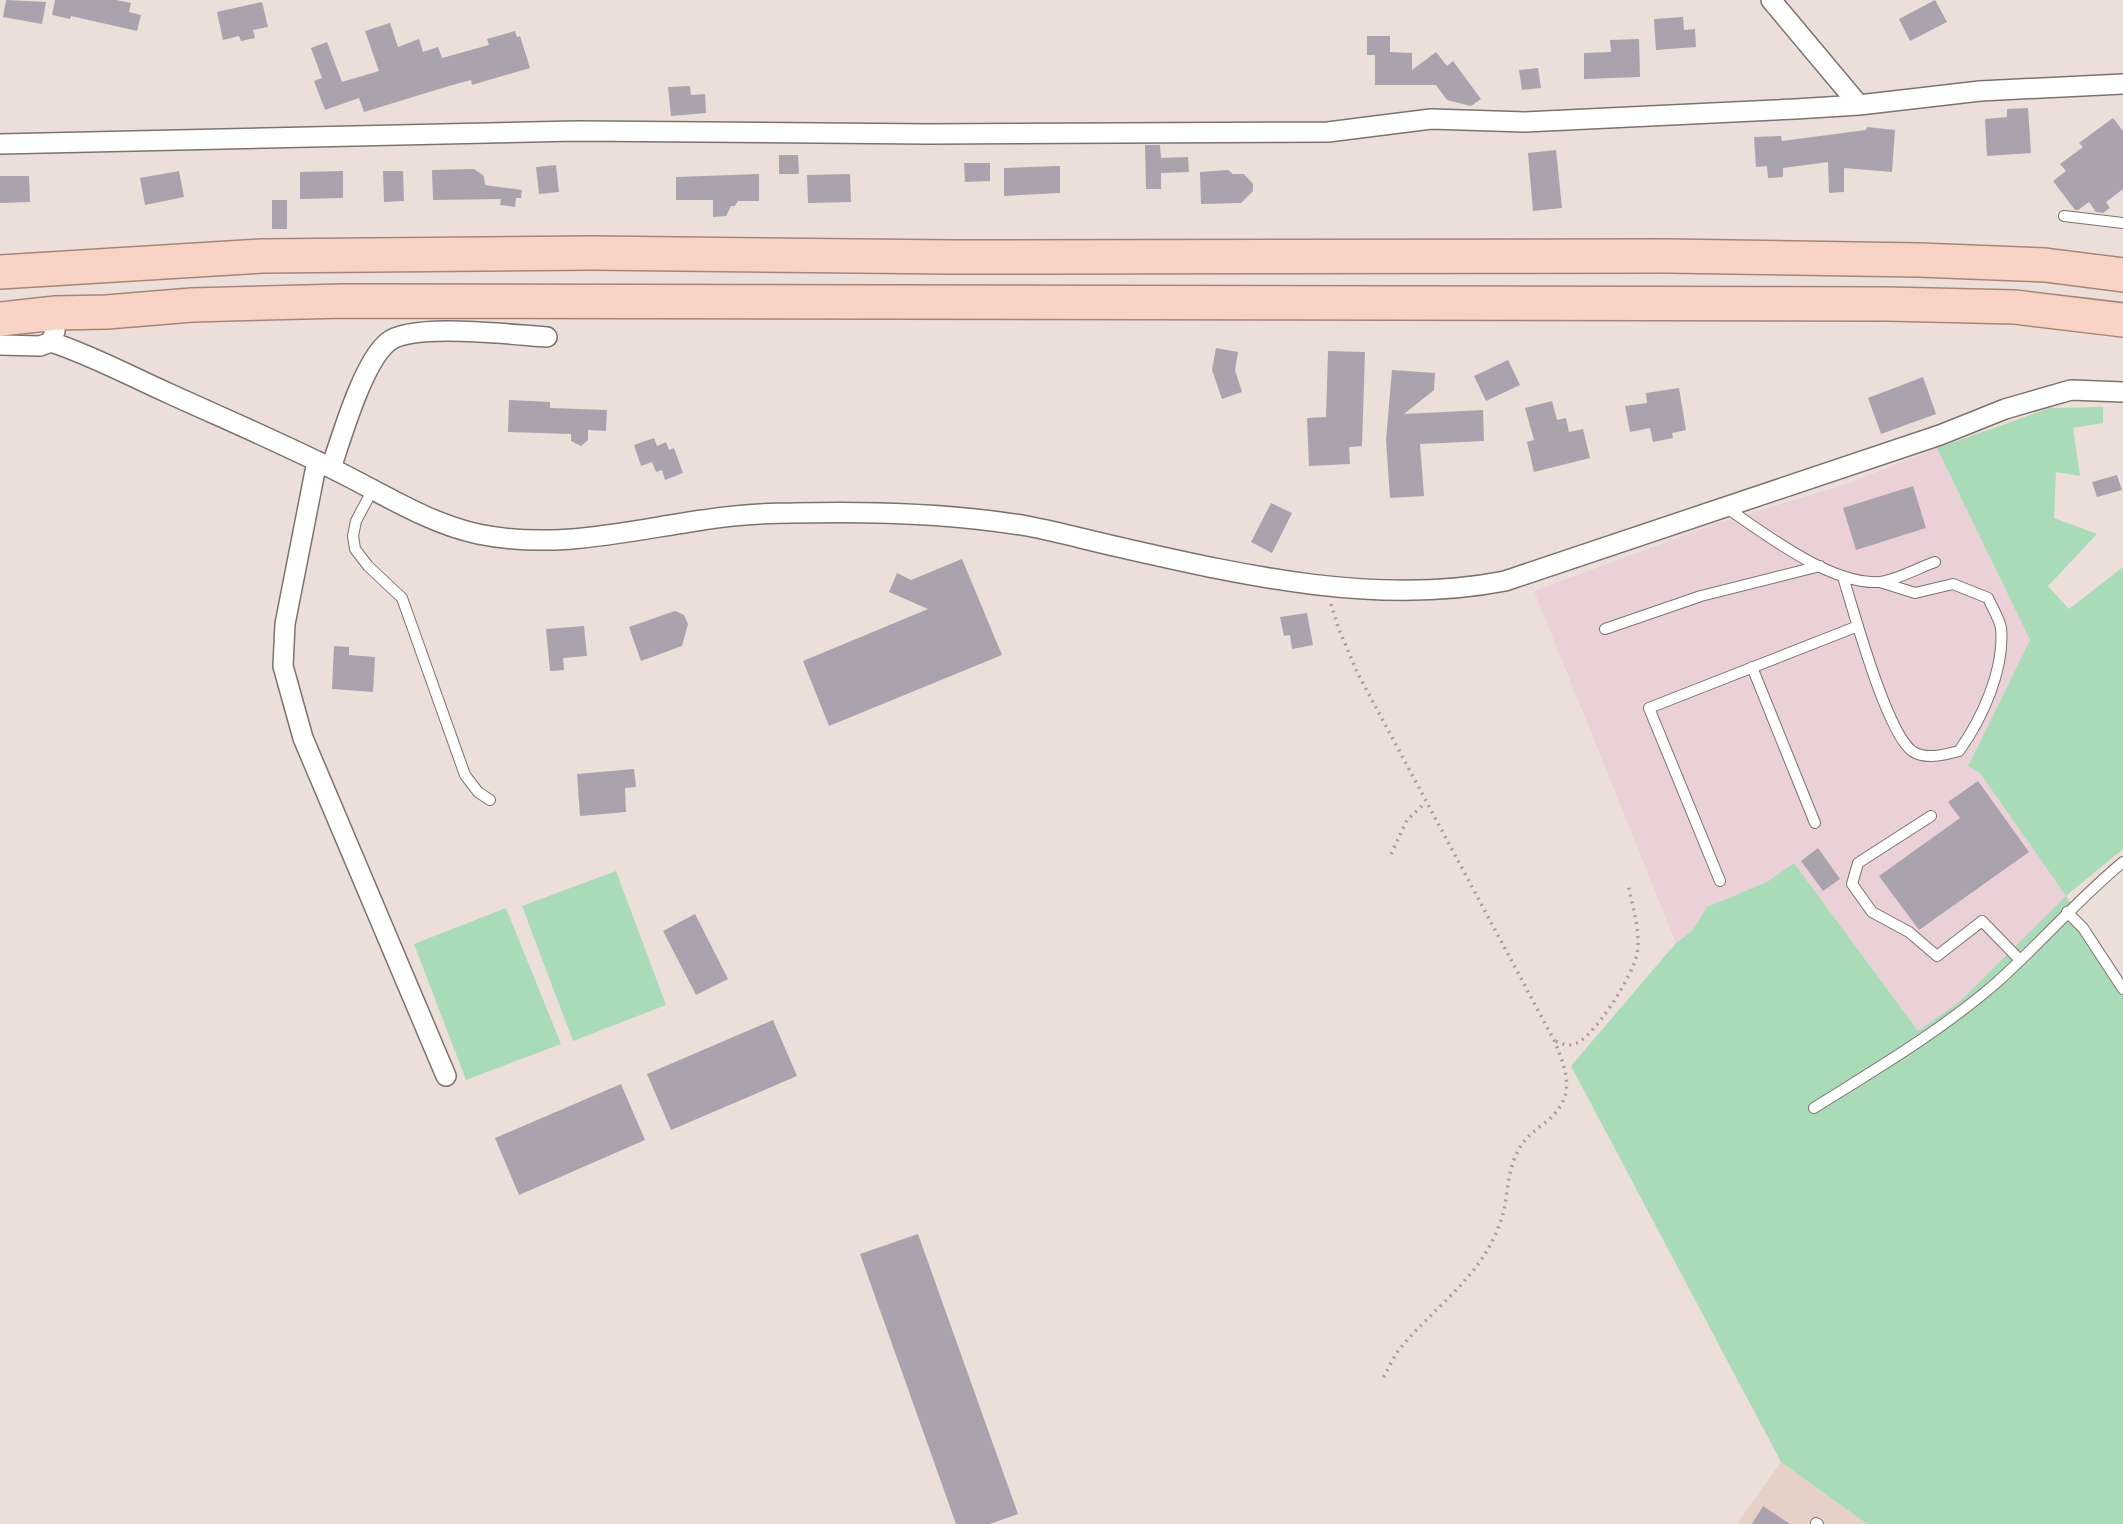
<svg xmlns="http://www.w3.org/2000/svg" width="2123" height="1524" viewBox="0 0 2123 1524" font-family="Roboto,sans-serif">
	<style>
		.commercial { fill: #ead1d7 }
		.built { fill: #e6d1c8 }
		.green { fill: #a9dbb8 }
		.building { fill: #aaa3ad }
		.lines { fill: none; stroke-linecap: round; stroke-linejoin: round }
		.service-casing { stroke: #7e726d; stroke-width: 12 }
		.minor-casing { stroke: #7e726d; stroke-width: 22 }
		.trunk-casing { stroke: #a68579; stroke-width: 36 }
		.path { stroke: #a99e9a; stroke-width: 3.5; stroke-dasharray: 2 5; stroke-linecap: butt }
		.service { stroke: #fff; stroke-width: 10 }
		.minor { stroke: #fff; stroke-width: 19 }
		.trunk { stroke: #f8d2c4; stroke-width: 33 }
	</style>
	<rect width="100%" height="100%" fill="#ecdfd9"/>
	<path class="commercial" d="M1937 448 2030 640 1968 766 1980 773 2066 896 1958 1003 1918 1031 1794 863 1767 882 1707 907 1692 931 1676 943 1534 591 1715 524 1846 484Z"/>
	<path class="built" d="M1781 1462 1867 1524H1737Z"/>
	<path class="green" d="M2103 407V423L2073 428 2080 476 2056 472 2054 518 2097 534 2048 586 2069 609 2123 567V849L2066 896 2123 985V1524H1867L1781 1462 1571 1066 1676 943 1692 931 1707 907 1767 882 1794 863 1918 1031 1958 1003 2066 896 1980 773 1968 766 2030 640 1937 448 2050 408Z
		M616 871 666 1005 573 1041 522 906Z
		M506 908 561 1044 466 1080 414 944Z"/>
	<path class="building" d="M6 0 46 2 42 24 3 17Z
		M55 0H116L131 3 129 12 141 15 137 31 71 16 70 19 52 15Z
		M1935 0 1947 22 1910 41 1899 19Z
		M262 2 268 27 253 30 255 38 241 41 239 36 223 40 217 12Z
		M1683 17 1684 30 1695 29 1696 47 1656 50 1654 19Z
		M390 23 398 47 419 39 423 52 438 47 442 58 489 45 487 39 515 31 517 37 520 36 530 68 472 85 471 80 449 86 364 112 359 98 325 110 314 81 322 78 311 48 327 42 342 82 379 71 365 31Z
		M1367 36H1390V52L1412 53V70L1436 52 1447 66 1453 61 1481 99 1471 106 1447 100 1436 85H1375V55H1367Z
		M1639 39 1640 77 1584 79V53L1611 52 1610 40Z
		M1538 68 1541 88 1522 90 1519 70Z
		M690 86 691 95 705 94 706 113 671 116 668 87Z
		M2028 108 2031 153 1987 156 1985 119 2007 117V109Z
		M2113 118 2123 131V189L2106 202 2110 208 2103 213 2096 212 2089 202 2078 210H2075L2053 181 2066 171 2060 164 2083 147 2079 143Z
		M1867 127 1895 130 1892 172 1844 168V192L1829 193 1828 162 1783 168V177L1768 178 1767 166 1756 167 1754 137 1781 136 1782 141 1866 130Z
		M1145 145H1160L1161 158 1188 157 1189 172 1161 173V189H1146Z
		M1556 150 1562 208 1533 211 1528 153Z
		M779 155H798L799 174H779Z
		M964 163H990V181L965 182Z
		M556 165 559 192 539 194 536 167Z
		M1060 166V193L1004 196V168Z
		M474 169 484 176 485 185 522 190 521 198H516L515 207 500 205 501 199 433 200 432 170Z
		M1228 170 1233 174H1244L1253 184V191L1241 203 1201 204 1200 172Z
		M179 171 184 197 145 205 140 178Z
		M343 171V198L300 199V172Z
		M383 171H403L404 201 384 202Z
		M759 174V201H738L735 206H731L726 216 713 217V200H676V177Z
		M850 174 851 202 808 203 807 175Z
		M0 176H29L30 202 0 203Z
		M272 200H287V229H272Z
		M1216 348 1238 352 1235 370 1242 392 1222 399 1212 370Z
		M1328 351 1365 352 1362 446 1349 447 1350 464 1309 466 1307 418 1326 417Z
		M1508 360 1520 385 1486 401 1474 376Z
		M1392 370 1435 373 1434 390 1404 414 1483 410 1484 441 1420 444 1424 496 1390 498 1386 440Z
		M1923 377 1936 414 1881 434 1868 398Z
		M1679 388 1686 430 1672 433 1673 438 1653 442 1650 428 1630 432 1625 406 1647 403 1646 393Z
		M509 400 550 402V408L607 410 606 431 588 430V440L581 446 571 441V434L508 432Z
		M1552 401 1557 420 1566 418 1569 432 1583 429 1590 458 1534 472 1527 442 1534 440 1525 408Z
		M654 438 657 446 666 442 669 450 674 448 683 473 665 480 662 470 656 472 652 462 641 466 634 445Z
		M2117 475 2122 490 2097 497 2092 482Z
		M1913 486 1926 528 1856 550 1843 508Z
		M1271 503 1292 513 1272 553 1251 542Z
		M962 559 1002 655 829 726 803 661 928 609 889 592 897 573 911 580Z
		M675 611 684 615 688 624 682 646 641 661 629 627Z
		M1307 613 1313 645 1292 649 1290 635 1284 636 1280 617Z
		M584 626 587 656 563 658 564 670 550 671 546 629Z
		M334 646 349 647V655L375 657 373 692 332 689Z
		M634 769 636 787 625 788 626 812 580 816 577 774Z
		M1978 781 2029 852 1919 930 1879 876 1960 818 1948 802Z
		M1818 848 1840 879 1823 891 1801 861Z
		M695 914 728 979 696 995 663 931Z
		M773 1020 797 1076 671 1130 647 1074Z
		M621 1084 645 1140 519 1195 495 1138Z
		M918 1234 1018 1514 990 1524H956L860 1254Z
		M1763 1506 1790 1524H1752Z"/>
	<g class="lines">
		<g class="service-casing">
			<path id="service" d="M2064 216 2123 223
				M373 489 356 521 353 536 355 549 368 566 402 598 465 775 478 792 490 800
				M1727 508C1765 534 1831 585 1879 582 1895 581 1920 567 1935 562
				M1843 577C1854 612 1886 731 1912 751 1925 760 1944 755 1959 751 1982 719 2005 669 2001 628 1999 618 1992 607 1988 598L1953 584 1915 593 1880 582
				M1605 629 1701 596 1820 566
				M1752 667 1815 823
				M1931 816 1858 863 1852 884 1872 912 1909 932 1937 956 1982 921 2019 959
				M1720 881 1649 708 1858 626
				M2067 912 2083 928 2123 989
				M1814 1108C1876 1069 1939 1032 1995 984 2039 945 2077 900 2123 862
				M1816 1523 1818 1524"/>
		</g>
		<g class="minor-casing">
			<path id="minor" d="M1771 0 1859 105
				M0 144 577 131 929 134 1328 132 1431 119 1525 122 1795 109 1859 105 1980 91 2123 84
				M51 342C91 355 130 376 168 393 223 418 279 442 333 469 380 492 427 523 478 534 556 550 626 531 703 520 733 515 763 513 793 513 871 511 950 513 1027 526 1059 532 1091 541 1123 548 1247 576 1378 606 1505 581L1940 435 2005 409 2071 390 2123 392
				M0 345 40 346 51 342 55 331
				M317 461 285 624 283 666 303 738 446 1076
				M331 468C342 436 363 362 388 342 412 322 513 335 547 337"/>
		</g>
		<g class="trunk-casing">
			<path id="trunk" d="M0 272 262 256 592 253 952 257 1668 256 1919 260 2045 265 2123 275
				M0 319 56 313 107 312 192 305 344 301 1887 304 2015 307 2123 320"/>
		</g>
		<path class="path" d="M1331 604 1338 627 1357 672 1554 1040C1567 1071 1577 1097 1546 1122 1534 1131 1523 1139 1517 1153 1508 1170 1508 1191 1504 1210 1500 1226 1493 1241 1485 1254 1463 1289 1428 1315 1402 1346 1394 1355 1389 1368 1383 1378
			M1391 854 1407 820 1425 803
			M1556 1041C1562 1044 1569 1047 1577 1043 1596 1034 1633 975 1637 954 1641 931 1632 906 1628 884"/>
		<use href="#service" class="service"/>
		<use href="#minor" class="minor"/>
		<use href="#trunk" class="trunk"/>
	</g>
</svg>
